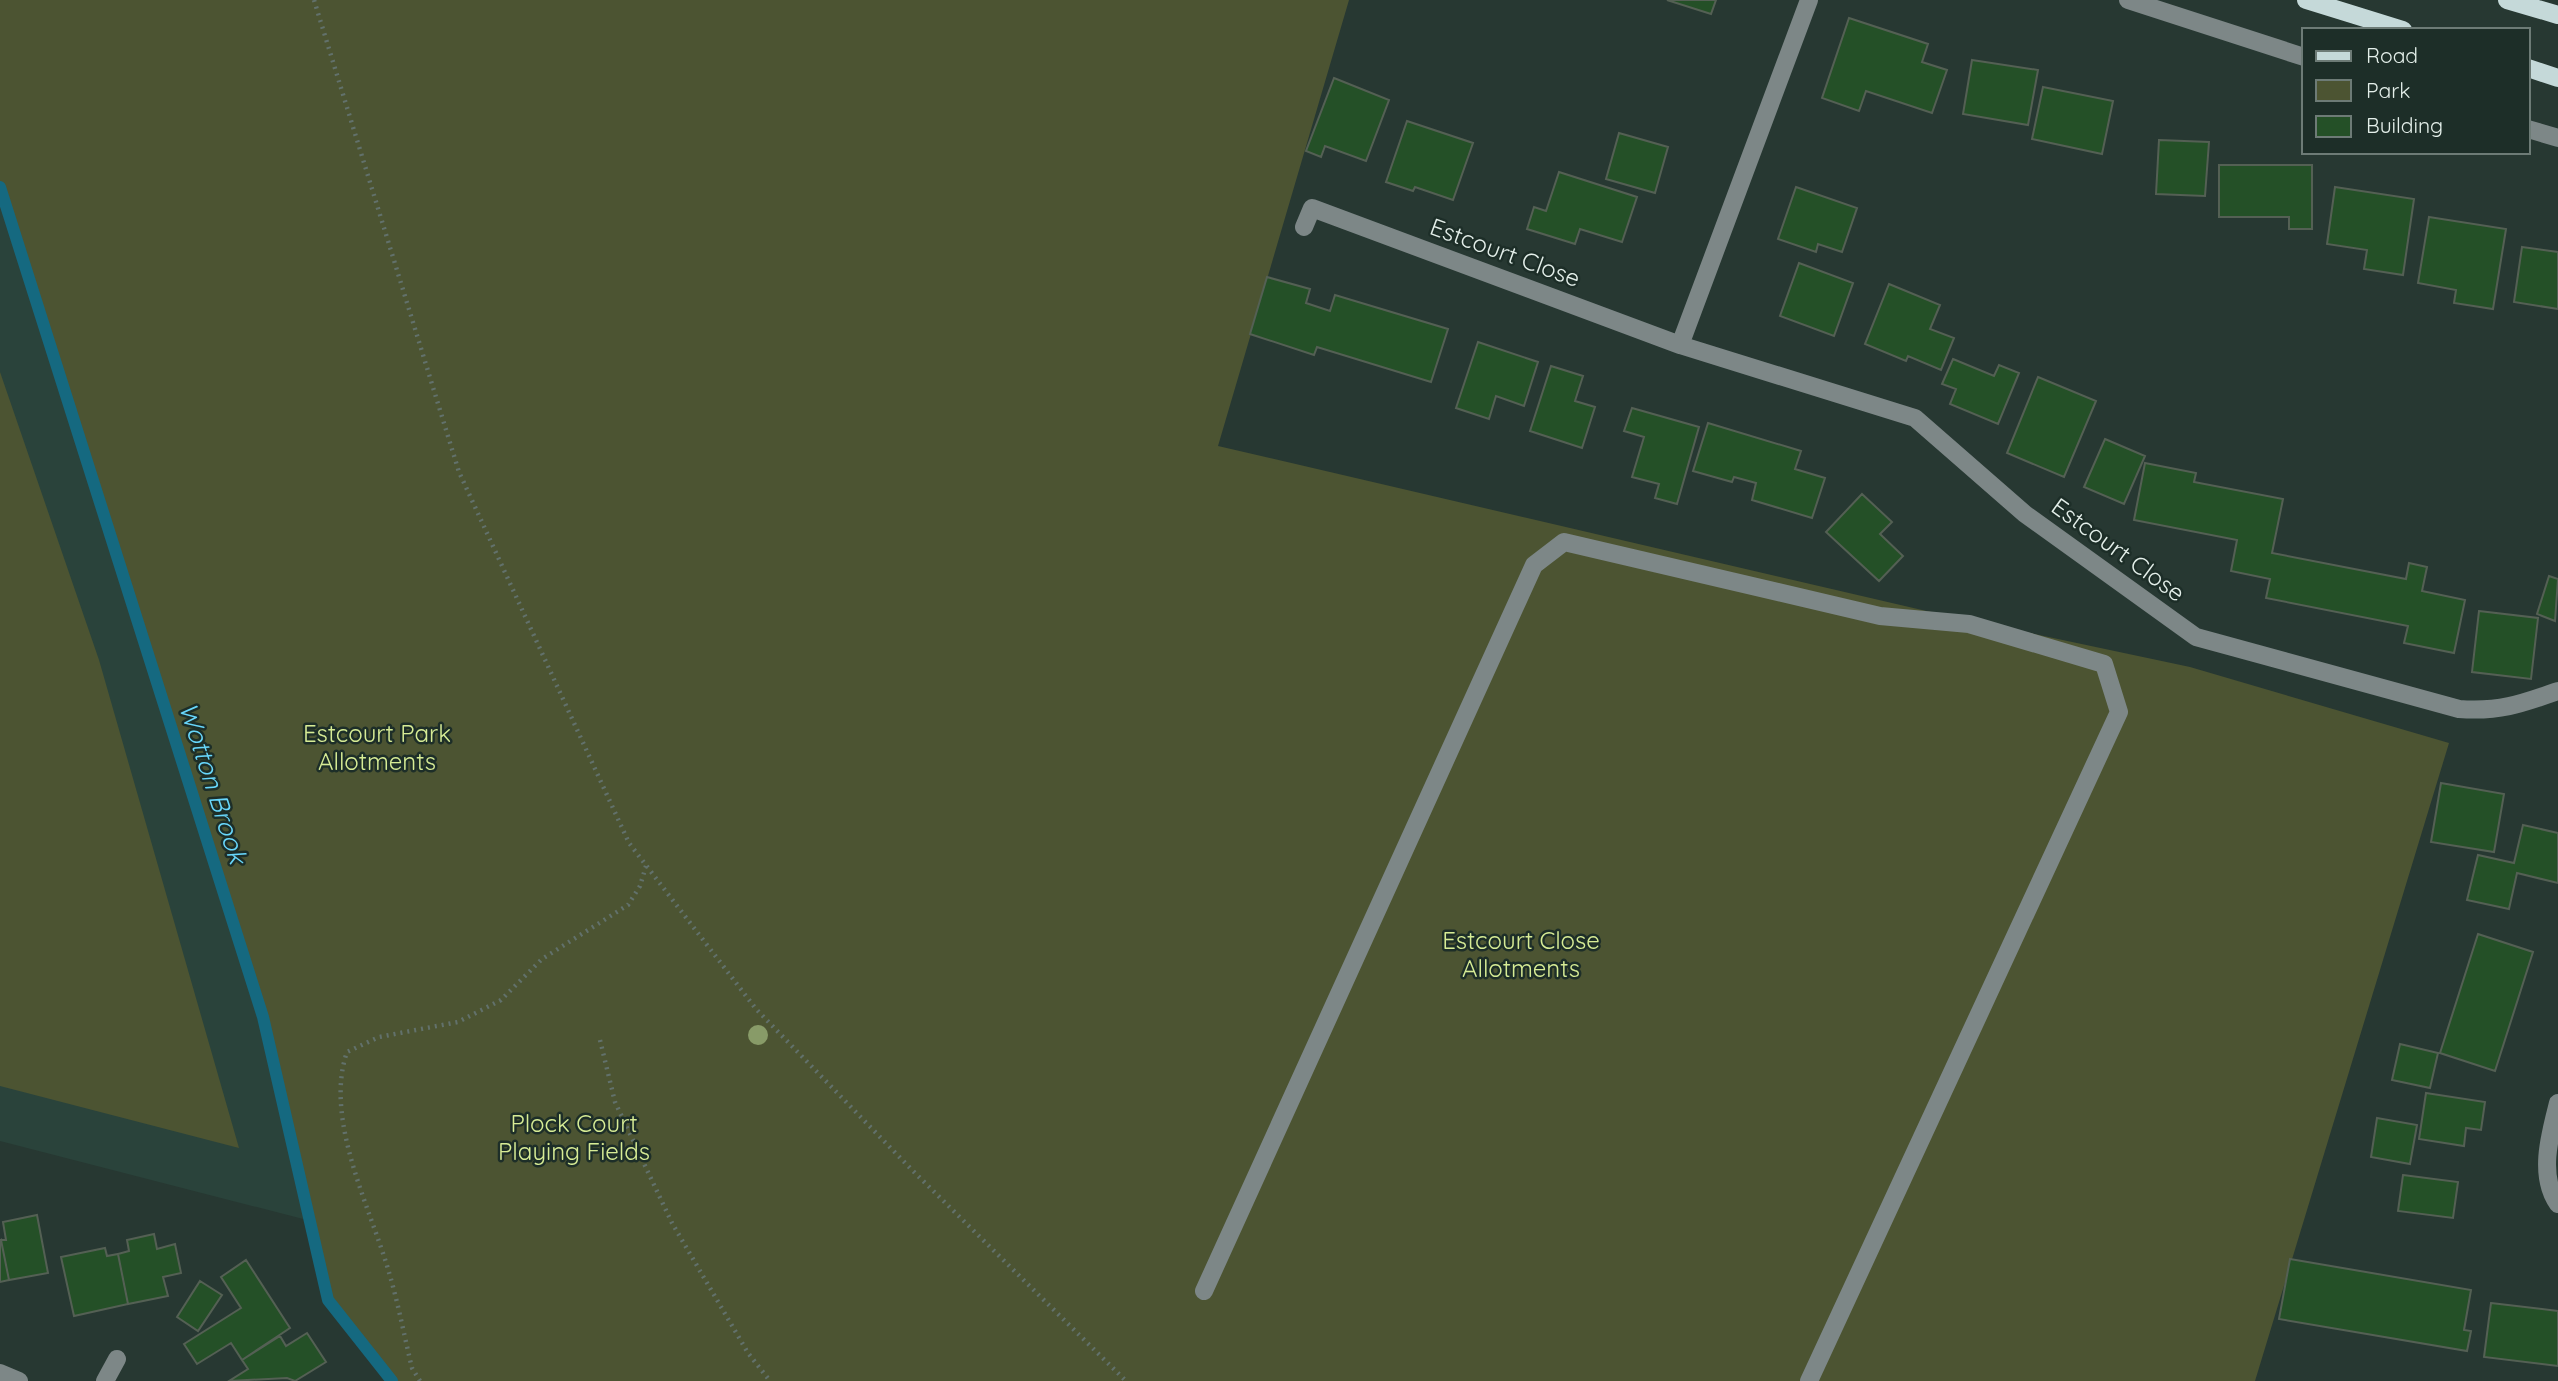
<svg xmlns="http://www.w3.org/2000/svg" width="2558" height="1381" viewBox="0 0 2558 1381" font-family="Quicksand,sans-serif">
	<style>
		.built { fill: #2a433b }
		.green { fill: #4c5432 }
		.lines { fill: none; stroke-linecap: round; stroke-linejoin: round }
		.stream { stroke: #156980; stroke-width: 12 }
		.building { fill: #245027; stroke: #546054; stroke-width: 2 }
		.path { stroke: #62716b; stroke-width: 4.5; stroke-dasharray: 2 5; stroke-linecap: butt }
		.minor { stroke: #7d8787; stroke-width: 18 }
		.major { stroke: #c5d9d9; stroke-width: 18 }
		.tree { fill: #889b68 }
		.labels { text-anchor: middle; stroke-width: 5; stroke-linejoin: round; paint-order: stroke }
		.street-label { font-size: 24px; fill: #e4efea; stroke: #1d2e28 }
		.park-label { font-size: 24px; fill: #d7ec95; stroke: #1d2e28 }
		.water-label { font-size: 26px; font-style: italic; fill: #68d7fb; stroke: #1d2e28 }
	</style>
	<rect width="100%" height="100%" fill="#273832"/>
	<path class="built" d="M0 187 263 1017 307 1220 0 1141Z"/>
	<path class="green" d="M0 0H1349L1218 446 1922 610 2190 667 2449 743 2255 1381H392L328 1300 264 1017 0 187Z
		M0 372 99 660 239 1148 0 1086Z"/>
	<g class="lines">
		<path class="stream" d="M0 187 263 1017 328 1300 392 1381"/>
	</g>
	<path class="building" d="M1667 0H1716L1711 14Z
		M1849 18 1928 44 1922 62 1947 70 1932 113 1866 91 1859 111 1822 98Z
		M1972 60 2038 70 2028 125 1963 114Z
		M1334 78 1389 100 1366 161 1325 146 1321 157 1306 151Z
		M2043 87 2113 101 2102 154 2032 139Z
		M1407 121 1473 143 1453 200 1415 187 1413 191 1386 182Z
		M1619 133 1668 147 1655 193 1606 179Z
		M2159 140 2209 142 2205 196 2156 194Z
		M2219 165H2312V229H2289V217H2219Z
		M1559 172 1637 197 1622 242 1580 229 1575 244 1527 229 1534 207 1546 211Z
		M1796 187 1857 208 1842 252 1818 244 1816 252 1778 239Z
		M2335 187 2414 199 2403 275 2364 269 2367 250 2327 244Z
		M2429 217 2506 229 2493 309 2454 303 2456 290 2418 283Z
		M2522 247 2558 252V309L2514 302Z
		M1799 263 1853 283 1834 336 1780 316Z
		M1267 277 1310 289 1306 303 1330 311 1335 295 1448 329 1431 382 1317 347 1314 355 1250 334Z
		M1889 284 1940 305 1930 329 1954 338 1941 370 1908 356 1906 361 1865 344Z
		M1478 342 1538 362 1524 406 1496 396 1489 419 1456 408Z
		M1953 359 1994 376 1999 365 2019 373 1998 424 1950 404 1956 389 1942 384Z
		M1551 366 1583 376 1575 401 1595 407 1582 448 1530 431Z
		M2038 377 2096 401 2064 477 2007 453Z
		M1632 408 1699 427 1677 504 1655 498 1659 484 1632 477 1644 437 1624 431Z
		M1708 423 1801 451 1795 469 1825 478 1812 518 1752 500 1756 483 1734 477 1732 482 1693 471Z
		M2105 439 2145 456 2124 504 2084 487Z
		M2145 463 2196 473 2194 482 2283 499 2272 553 2406 579 2409 563 2427 567 2422 591 2465 600 2454 653 2404 643 2408 626 2266 598 2270 579 2231 571 2237 540 2134 520Z
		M1862 494 1892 522 1880 534 1903 556 1879 581 1826 532Z
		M2549 576 2558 579 2555 621 2537 614Z
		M2479 611 2538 618 2531 679 2472 672Z
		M2441 783 2504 794 2494 852 2431 842Z
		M2523 825 2558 833V883L2517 873 2509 909 2467 900 2478 855 2514 863Z
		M2478 934 2533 952 2495 1071 2440 1053Z
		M2400 1044 2438 1053 2430 1088 2392 1080Z
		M2426 1093 2485 1102 2481 1130 2466 1128 2464 1146 2419 1139Z
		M2377 1118 2417 1125 2410 1164 2371 1157Z
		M2403 1175 2458 1182 2453 1218 2398 1211Z
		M37 1215 48 1273 9 1280 1 1240H6L3 1222Z
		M154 1234 157 1249 175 1244 181 1273 163 1277 168 1296 128 1304 118 1254 129 1251 127 1240Z
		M1 1240 9 1280 0 1282V1241Z
		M105 1248 107 1256 118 1254 128 1304 74 1316 61 1257Z
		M2290 1259 2471 1290 2464 1330 2471 1331 2467 1351 2279 1319Z
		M246 1260 290 1328 242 1360 231 1343 197 1364 184 1344 241 1308 221 1277Z
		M200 1281 222 1295 198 1331 177 1317Z
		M2491 1303 2558 1311V1366L2484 1357Z
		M307 1333 326 1362 295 1381 287 1378 229 1381 248 1369 242 1360 280 1336 286 1346Z"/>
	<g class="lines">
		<path class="path" d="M314 0 459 472 629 843 756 1009 912 1170 1126 1381
			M600 1040 615 1102 672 1223 748 1353 770 1381
			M420 1381 412 1368C404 1335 398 1302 388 1269 369 1205 324 1118 347 1052L379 1037 458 1022 501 1000 542 959 628 905 640 886 646 866"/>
		<path class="minor" d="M2128 0 2304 57
			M2528 129 2558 138
			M1304 227 1312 208 1680 345 1915 418 2025 514 2196 637 2459 709C2499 712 2521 704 2558 691
			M1680 345 1809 0
			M2558 1103C2550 1134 2538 1176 2558 1204
			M1204 1291 1534 565 1564 542 1880 616 1969 624 2104 664 2119 712 1809 1381
			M0 1373 19 1381
			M105 1381 117 1359"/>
		<path class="major" d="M2306 0 2403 30
			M2507 0 2558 15
			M2528 68 2558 78"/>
	</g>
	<circle class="tree" cx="758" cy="1035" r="10"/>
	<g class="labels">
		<g class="street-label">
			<text transform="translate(1505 253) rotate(20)" y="8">Estcourt Close</text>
			<text transform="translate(2118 550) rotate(36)" y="8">Estcourt Close</text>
		</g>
		<g class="park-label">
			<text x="377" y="742">Estcourt Park<tspan x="377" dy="28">Allotments</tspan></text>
			<text x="1521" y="949">Estcourt Close<tspan x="1521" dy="28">Allotments</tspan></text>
			<text x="574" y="1132">Plock Court<tspan x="574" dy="28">Playing Fields</tspan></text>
		</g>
		<g class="water-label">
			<text transform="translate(213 783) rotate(72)" y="9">Wotton Brook</text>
		</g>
	</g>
	<rect x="2302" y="28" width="228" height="126" fill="#1d2e28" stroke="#6d7b76" stroke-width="2"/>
	<rect x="2316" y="51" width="35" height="10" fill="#c5d9d9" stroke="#6d7b76" stroke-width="2"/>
	<text x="2366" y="63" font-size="21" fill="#e4efea">Road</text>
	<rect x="2316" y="80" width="35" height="21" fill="#4c5432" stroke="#6d7b76" stroke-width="2"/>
	<text x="2366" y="98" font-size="21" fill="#e4efea">Park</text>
	<rect x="2316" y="116" width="35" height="21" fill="#245027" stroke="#6d7b76" stroke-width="2"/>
	<text x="2366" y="133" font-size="21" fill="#e4efea">Building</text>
</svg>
